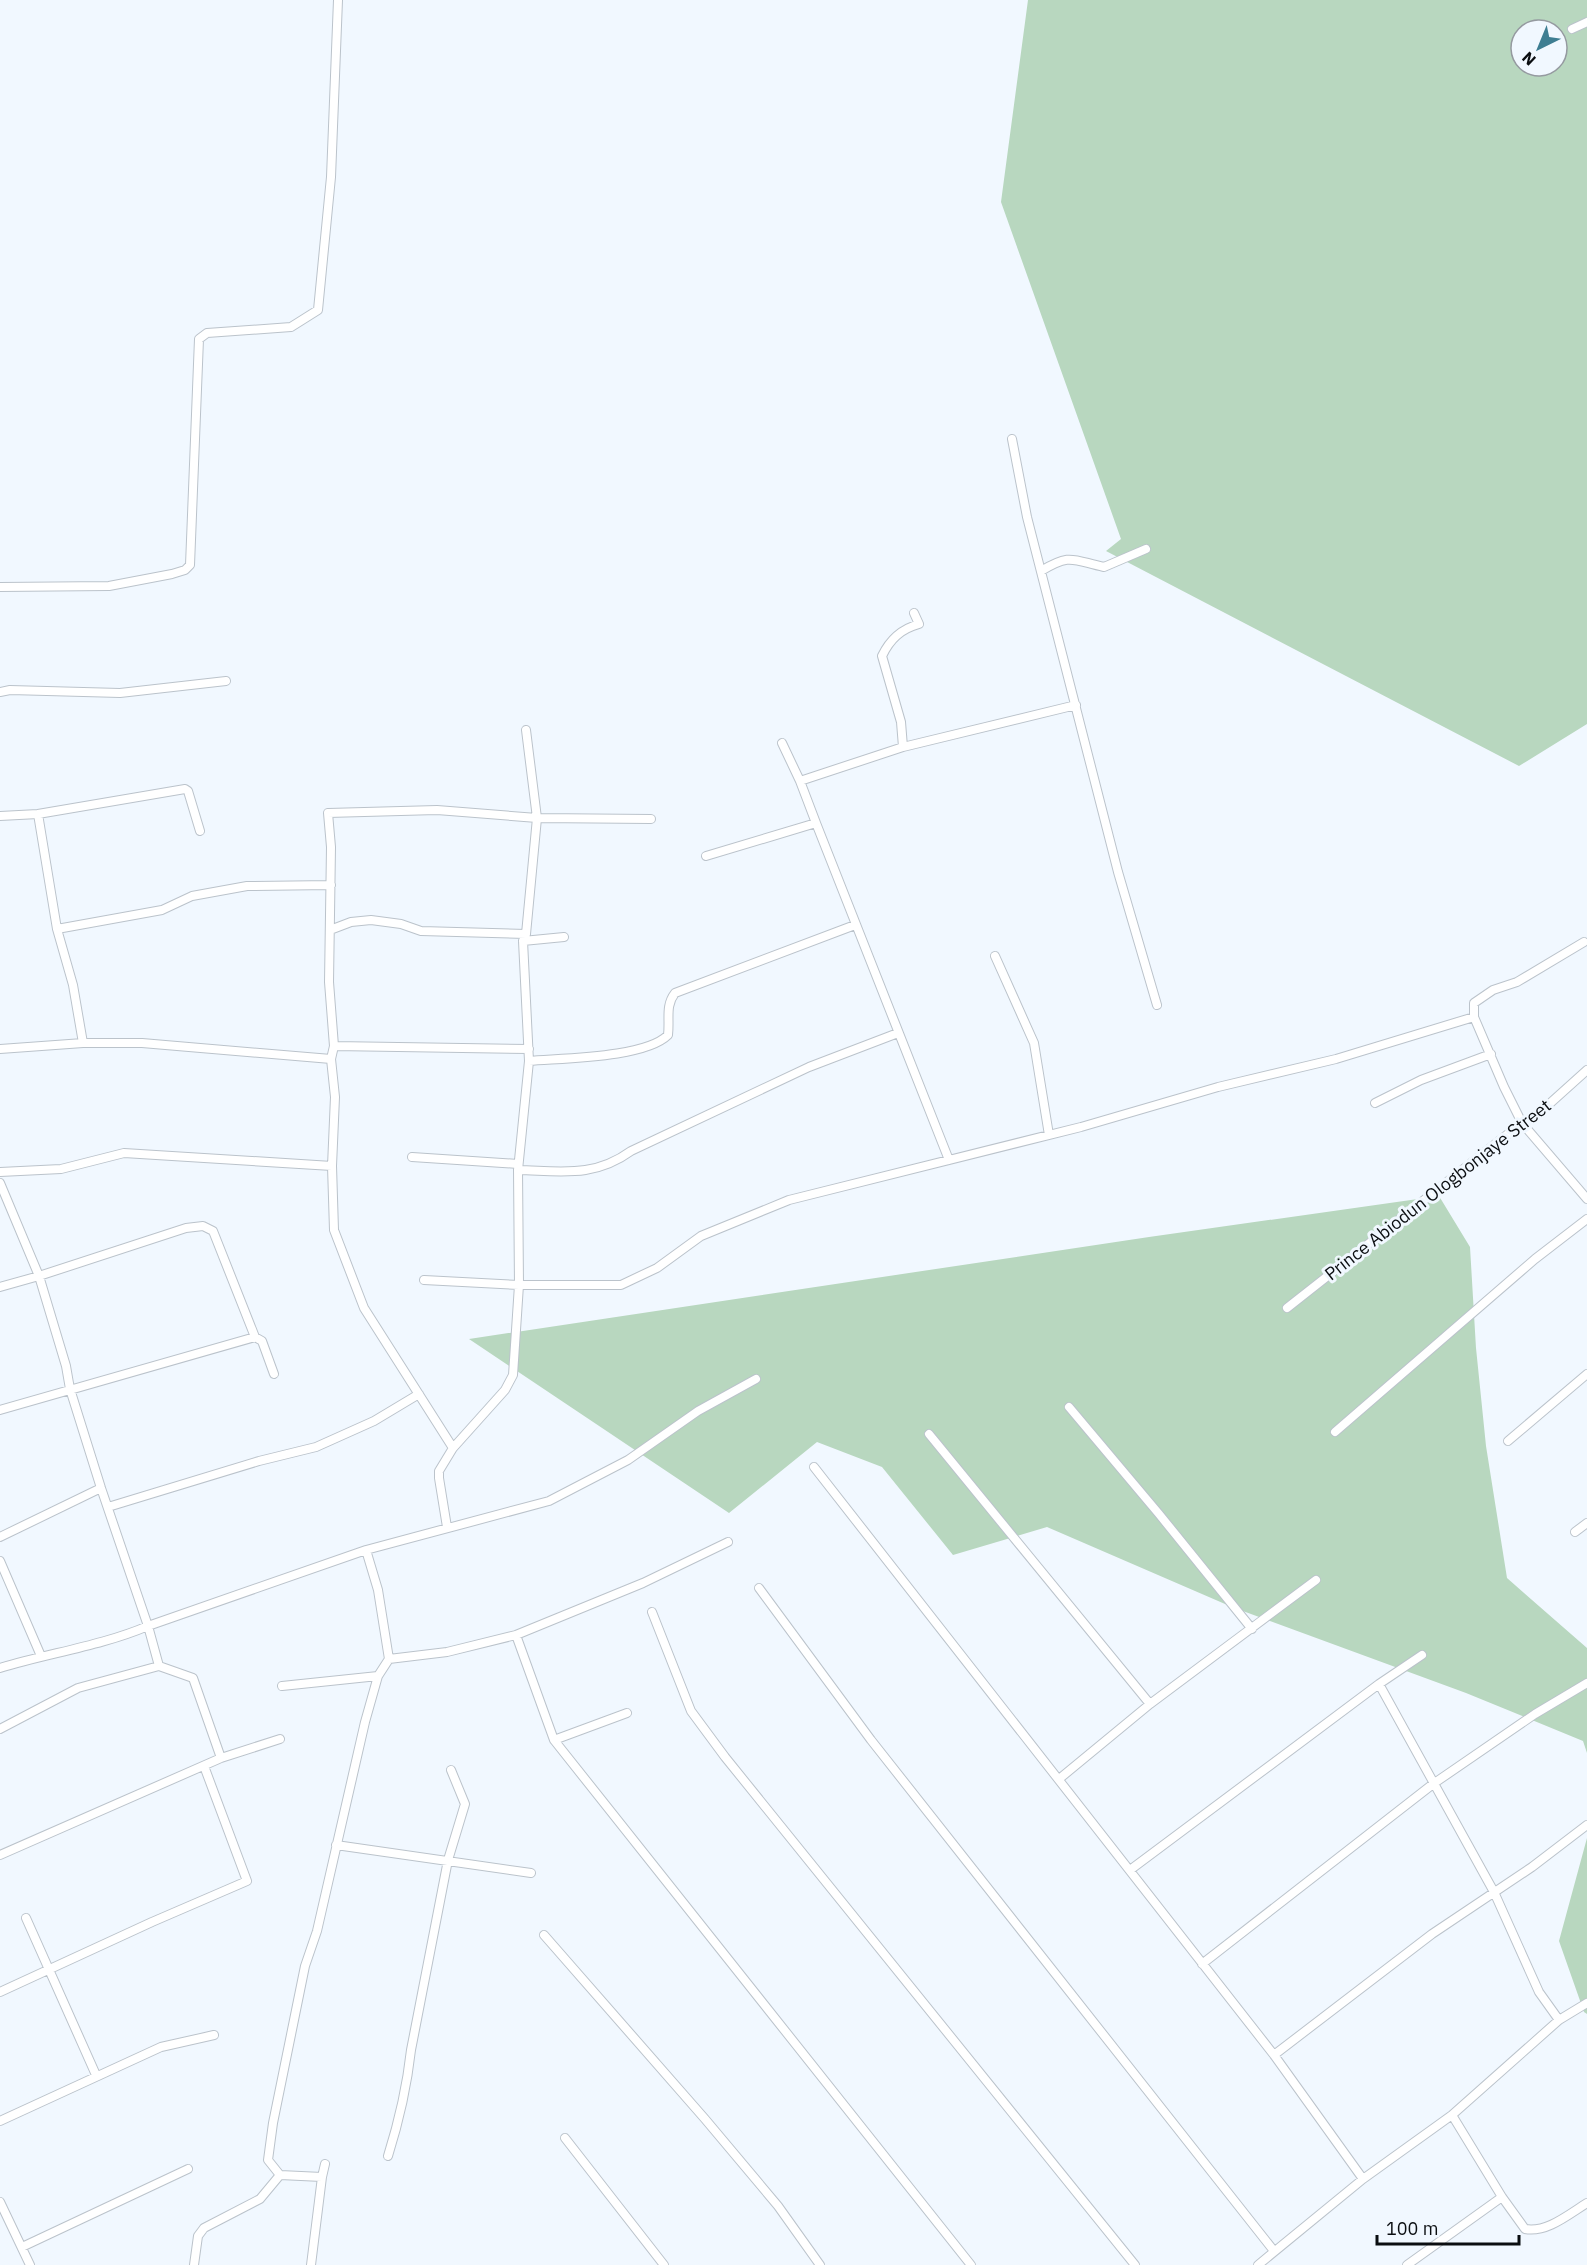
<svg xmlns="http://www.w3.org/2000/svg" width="1587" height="2265" viewBox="0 0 1587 2265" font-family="'IBM Plex Sans',sans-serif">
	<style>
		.green { fill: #b8d7bf; fill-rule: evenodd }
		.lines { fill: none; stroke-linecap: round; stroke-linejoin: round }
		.minor-casing { stroke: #bbc3cb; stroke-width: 10 }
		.minor { stroke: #fff; stroke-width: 8 }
		.labels { text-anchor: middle; stroke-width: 6; stroke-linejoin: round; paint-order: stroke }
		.street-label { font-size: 18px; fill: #0b0e11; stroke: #f1f8ff }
	</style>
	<rect width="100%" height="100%" fill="#f1f8ff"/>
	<path class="green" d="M1028 0H1587V724L1519 766 1106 551 1121 539 1001 202ZM1521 30H1557V66H1521Z
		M1439 1196 1470 1247 1476 1348 1486 1446 1507 1578 1587 1648V1753L1583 1741 1466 1693 1232 1607 1047 1527 953 1555 882 1467 817 1442 729 1513 469 1339 1149 1237Z
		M1587 1838V2014L1584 2012 1559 1941Z"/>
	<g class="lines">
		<g class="minor-casing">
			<path id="minor" d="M1572 29 1587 22
				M1012 439 1027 517 1118 872 1157 1005
				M1041 571C1071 553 1072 560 1104 567L1146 549
				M0 587 109 586 172 574 185 570 190 565 199 339 207 333 291 327 318 310 331 177 338 0
				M0 692 10 690 120 693 226 681
				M782 743 800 781 816 823
				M903 747 901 722 882 656C890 639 901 629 919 624L914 613
				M800 781 903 747 1076 705
				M0 816 38 814
				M706 856 816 823 949 1160
				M57 929 162 910 192 896 247 886 331 885
				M330 930 351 922 371 920 401 924 421 931 526 934
				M523 941 526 934 537 818 651 819
				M1584 942 1517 982 1493 990 1474 1003V1017L1504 1087 1522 1123 1587 1199
				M995 956 1034 1043 1049 1135
				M83 1043 73 985 57 929 38 814 185 789 188 791 200 831
				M334 1046 529 1049
				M0 1049 83 1043H142L331 1059
				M529 1061C562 1058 645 1058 668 1035 670 1019 665 1006 675 993L855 925
				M1375 1103 1421 1080 1491 1054
				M412 1157 518 1164
				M518 1170C561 1171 594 1178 631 1151L809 1067 898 1033
				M0 1172 61 1169 124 1153 332 1166
				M0 1183 39 1276 66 1366 70 1389 101 1488 148 1626 366 1550 549 1501 628 1460 698 1411 756 1379
				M424 1280 519 1285H621L657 1268 701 1236 789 1200 1081 1127 1218 1087 1336 1059 1474 1017
				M0 1287 39 1276 186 1228 203 1226 213 1231 255 1337 0 1410
				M1287 1308 1522 1123 1537 1115 1587 1070
				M255 1337 262 1341 274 1374
				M1069 1407 1159 1514 1252 1629
				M1335 1432 1535 1259 1587 1219
				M929 1434 1150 1704
				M1508 1441 1587 1374
				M453 1448 364 1308 334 1230 332 1166 335 1097 331 1059 334 1046 329 982 331 847 328 813 437 810 537 818 526 730
				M814 1467 1274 2055 1363 2179
				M108 1507 259 1461 316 1447 374 1421 419 1394
				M447 1527 439 1478V1471L453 1448 505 1390 513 1375 519 1285 518 1170 529 1061 523 941 564 937
				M1575 1532 1587 1523
				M0 1537 101 1488
				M0 1561 41 1656
				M759 1588 871 1740 1274 2251
				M652 1612 691 1711 725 1757 1135 2265
				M516 1635 554 1740 627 1713
				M389 1659 447 1652 516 1635 643 1583 728 1542
				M0 1668C49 1653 101 1646 148 1626L159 1666 193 1678 221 1758 0 1855
				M1379 1684 1494 1892 1539 1992 1559 2020
				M282 1686 378 1676
				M0 1729 78 1688 159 1666
				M554 1740 971 2265
				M221 1758 280 1739
				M1059 1779 1150 1704 1316 1580
				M336 1845 531 1873
				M1130 1870 1379 1684 1422 1655
				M26 1918 96 2075
				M544 1935 705 2119 778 2206 820 2265
				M1202 1964 1433 1784 1535 1714 1587 1683
				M0 1992 152 1922 247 1881 204 1766
				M1274 2055 1432 1934 1532 1867 1587 1825
				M0 2121 161 2047 214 2035
				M565 2138 664 2265
				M388 2156C399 2121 407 2086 411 2050L448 1860 465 1804 451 1770
				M322 2177 325 2164
				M1502 2197 1525 2229C1547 2233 1569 2214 1587 2203
				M0 2202 30 2265
				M22 2247 188 2169
				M194 2265 198 2236 204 2228 260 2199 280 2175
				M311 2265 322 2177 280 2175 268 2160 273 2123 305 1966 317 1931 365 1722 378 1676 389 1659 378 1590 366 1550
				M1258 2265 1363 2179 1452 2115 1559 2020 1587 2003
				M1407 2265 1502 2197 1452 2115"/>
		</g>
		<use href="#minor" class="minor"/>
	</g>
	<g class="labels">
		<g class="street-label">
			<text transform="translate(1438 1190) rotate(-38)" y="6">Prince Abiodun Ologbonjaye Street</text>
		</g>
	</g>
	<g transform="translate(1539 48) rotate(223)"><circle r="28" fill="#f1f8ff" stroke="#959aa0" stroke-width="1.5"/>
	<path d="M0-4.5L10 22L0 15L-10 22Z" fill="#3e7e92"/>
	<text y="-9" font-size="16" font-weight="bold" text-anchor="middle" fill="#0b0e11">N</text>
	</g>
	<path d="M1377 2235v9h142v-9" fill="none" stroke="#0b0e11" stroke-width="3"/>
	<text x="1386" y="2235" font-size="18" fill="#0b0e11" stroke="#f1f8ff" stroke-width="4.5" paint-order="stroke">100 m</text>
</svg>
